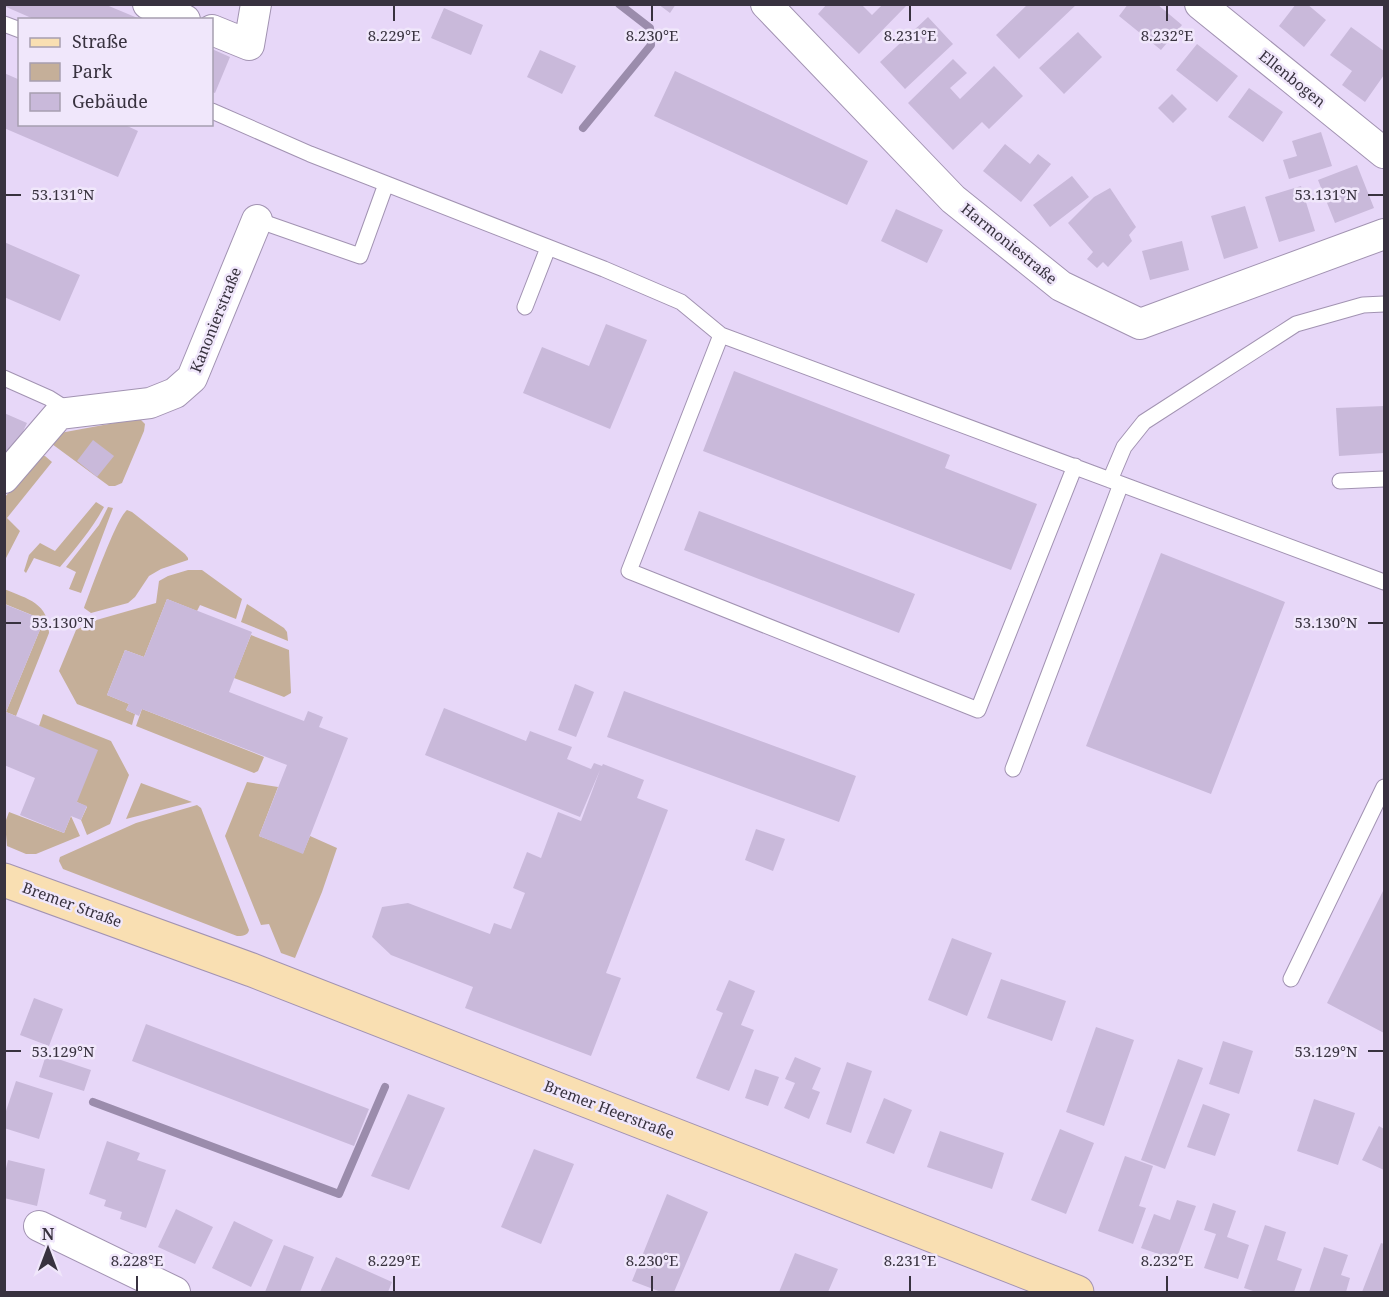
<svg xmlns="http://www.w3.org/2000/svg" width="1389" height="1297" viewBox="0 0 1389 1297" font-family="'Noto Serif',serif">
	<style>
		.green { fill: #c5af99 }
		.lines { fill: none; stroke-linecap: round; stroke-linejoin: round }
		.stream { stroke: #9b8cac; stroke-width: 8 }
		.building { fill: #c9b9da }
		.lane-casing { stroke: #a293b2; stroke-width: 17 }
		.street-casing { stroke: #a293b2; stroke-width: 32 }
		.secondary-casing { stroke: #a293b2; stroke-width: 35 }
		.lane { stroke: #fff; stroke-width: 15 }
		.street { stroke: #fff; stroke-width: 30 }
		.secondary { stroke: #f9dfb2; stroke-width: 33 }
		.ticks { fill: none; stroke: #38323f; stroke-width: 2 }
		.labels { text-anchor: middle; stroke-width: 5; stroke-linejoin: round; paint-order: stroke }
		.street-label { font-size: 15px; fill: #38323f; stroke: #f0e7fb }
		.ticks-label { font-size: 15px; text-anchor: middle; fill: #38323f; stroke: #f0e7fb; stroke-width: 5; stroke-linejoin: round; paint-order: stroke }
	</style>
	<rect width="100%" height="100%" fill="#e7d7f8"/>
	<path class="green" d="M136 419 141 420 145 424 144 431 122 483 115 486H109L52 444 60 433Z
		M40 456H45L52 462 7 518 20 531 5 560V497Z
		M96 502 104 507C92 529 76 548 60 567L34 558 26 573 24 571 29 555 40 543 55 551Z
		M108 507 113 508 81 593 69 589 76 572 66 567 99 525Z
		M127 510 132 512 185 554 188 558V560L161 569 149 576 135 597 128 603 91 613 84 608C91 590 116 519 127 510Z
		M188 570H202L242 599 236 619 200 605 197 611 167 599 144 657 125 650 107 695 129 704 126 710 135 714 132 725 77 704 59 671 76 630 93 621 156 603 159 581 168 576Z
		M4 589C28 599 49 603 49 633L16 716 6 712 44 620 5 604Z
		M247 604 284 628 287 632 288 641 241 622Z
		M251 635 289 650 291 693 284 697 234 678Z
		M142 709 264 757 258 771 254 773 136 726Z
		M43 714 111 741 129 775 110 824 87 835 81 820 87 807 77 802 39 726Z
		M247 782 278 787 259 836 303 853 310 836 337 848 322 892 295 958 281 953 269 924 261 925 225 836Z
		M141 783 192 802 126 819Z
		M197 805 201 808 249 930C248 936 241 936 237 936L63 869 59 861 60 857 136 823Z
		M9 812 64 833 71 816 80 836 36 854H26L7 846 5 823Z"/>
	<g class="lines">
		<path class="stream" d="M583 128 651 45 650 28 619 4
			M93 1102 339 1194 385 1087"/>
	</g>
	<path class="building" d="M4 4H104L140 19 36 20 4 6Z
		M658 4H676L670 13Z
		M827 4H861L872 15 882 5H904L906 6 859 54 818 14Z
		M1028 4H1077L1019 59 996 35Z
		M1128 4H1157L1182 25 1161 50 1119 16Z
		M1296 4H1307L1326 20 1304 47 1279 26Z
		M444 8 483 25 471 55 431 38Z
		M928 17 953 44 905 89 880 62Z
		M1351 27 1384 51V75L1365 102 1342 85 1352 71 1330 55Z
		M1078 32 1102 57 1064 94 1039 68Z
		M1197 44 1238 76 1217 102 1176 70Z
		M212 49 230 57 215 93 212 92Z
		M540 50 576 66 562 94 527 77Z
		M953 59 967 73 950 88 960 99 994 66 1023 96 989 129 982 122 953 150 908 103Z
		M675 71 868 161 847 205 654 116Z
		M4 73 20 80V124H123L138 131 118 177 4 128Z
		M1249 88 1283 112 1263 142 1228 117Z
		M1172 94 1187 109 1173 123 1158 108Z
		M1321 132 1332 166 1289 179 1283 160 1297 156 1292 141Z
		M1005 144 1030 164 1038 154 1051 164 1021 202 983 171Z
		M1357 165 1374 208 1335 223 1318 180Z
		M1072 176 1089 197 1050 227 1033 205Z
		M1301 186 1315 231 1279 242 1265 197Z
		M1110 188 1136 227 1129 235 1132 241 1108 267 1103 262 1097 268 1087 259 1093 252 1068 223 1094 197Z
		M1245 206 1258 248 1224 259 1211 216Z
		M896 209 943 230 927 263 881 241Z
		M1182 241 1189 270 1150 280 1142 251Z
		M4 242 80 275 60 321 4 297Z
		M606 324 647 340 610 429 523 393 542 347 589 366Z
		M734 371 950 455 945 468 1037 504 1011 570 703 451Z
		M1384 406V453L1339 456 1336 408Z
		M4 413 27 423 8 464 4 462Z
		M93 440 114 456 97 477 77 461Z
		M699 511 915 594 899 633 684 550Z
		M1161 553 1285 602 1211 794 1086 746Z
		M167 599 252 632 229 692 304 721 308 711 323 717 319 727 348 738 303 854 259 836 287 765 142 709 139 716 126 710 129 704 107 695 125 650 144 657Z
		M4 604 44 620 6 712 98 750 77 802 87 806 81 820 71 816 64 833 20 815 35 778 4 765Z
		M575 684 594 692 576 737 558 730Z
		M624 691 856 776 839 822 607 737Z
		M444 708 526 741 530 731 572 747 567 759 591 769 594 763 602 766 603 764 644 780 637 798 668 810 606 973 621 978 591 1056 465 1008 473 987 391 955 372 937 382 907 408 903 490 934 494 923 511 929 525 893 513 888 527 852 541 858 558 812 581 821 600 770 580 817 425 755Z
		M756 829 785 839 773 871 745 860Z
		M1384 889V1033L1327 1003Z
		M952 938 992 953 967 1016 928 1000Z
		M1001 979 1066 1001 1052 1041 987 1018Z
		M729 980 755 991 741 1025 754 1030 729 1091 696 1078 723 1013 716 1010Z
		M34 998 63 1009 49 1046 20 1035Z
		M146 1024 369 1109 354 1146 132 1061Z
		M1096 1027 1134 1040 1104 1126 1066 1112Z
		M1223 1041 1253 1051 1239 1094 1209 1084Z
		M46 1055 91 1070 84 1091 39 1077Z
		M795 1057 821 1068 812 1089 820 1092 809 1119 784 1108 795 1083 785 1079Z
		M1178 1059 1203 1068 1165 1169 1141 1160Z
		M847 1062 872 1071 851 1133 826 1124Z
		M755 1069 779 1077 768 1106 745 1098Z
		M16 1081 53 1093 39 1139 4 1128V1117Z
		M408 1094 445 1108 409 1190 371 1176Z
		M884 1098 912 1110 894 1154 866 1143Z
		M1314 1099 1355 1113 1338 1165 1297 1151Z
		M1203 1104 1230 1114 1215 1156 1187 1147Z
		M1379 1126 1384 1129V1170L1362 1160Z
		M1060 1129 1094 1143 1066 1214 1031 1200Z
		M940 1131 1004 1153 992 1189 927 1167Z
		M107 1141 140 1153 137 1160 166 1170 146 1228 120 1219 122 1212 104 1206 106 1200 89 1194Z
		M534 1149 574 1164 541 1244 501 1227Z
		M1125 1156 1153 1166 1139 1206 1146 1208 1133 1244 1098 1231Z
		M8 1160 45 1169 37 1206 4 1198V1177Z
		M667 1194 708 1212 674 1292H661L632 1281Z
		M1177 1200 1196 1206 1176 1260 1141 1248 1154 1214 1170 1220Z
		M1213 1203 1236 1211 1227 1237 1249 1245 1238 1279 1204 1268 1216 1234 1204 1230Z
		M176 1209 213 1227 195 1264 158 1247Z
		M234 1221 273 1240 251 1287 212 1268Z
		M1265 1225 1286 1232 1277 1260 1302 1269 1294 1292H1256L1244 1288Z
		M1381 1243 1384 1244V1292H1362Z
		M284 1245 314 1257 300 1292H265Z
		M1324 1247 1348 1255 1341 1275 1350 1278 1346 1292H1309Z
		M795 1253 838 1269 828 1292H779Z
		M336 1257 392 1282 388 1292H320Z"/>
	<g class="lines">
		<g class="lane-casing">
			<path id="lane" d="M4 24 20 30
				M212 111 310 154 604 269 681 302 721 335 1384 582
				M257 220 360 256 386 184
				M525 307 548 248
				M721 335 629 571 978 710 1075 466
				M4 378 49 398 71 412
				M1110 480 1124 447 1144 422 1296 324 1363 305 1384 304
				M1340 481 1384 479
				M1013 769 1121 484
				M1291 979 1384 787"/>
		</g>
		<g class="street-casing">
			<path id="street" d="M148 4 185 20
				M766 4 953 199 1061 286 1140 324 1384 234
				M1200 4 1384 153
				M212 30 249 45 256 4
				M4 478 59 414 150 403 175 393 192 378 257 220
				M39 1226 175 1292"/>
		</g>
		<g class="secondary-casing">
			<path id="secondary" d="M4 880 252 970 1077 1292"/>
		</g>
		<use href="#lane" class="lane"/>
		<use href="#street" class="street"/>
		<use href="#secondary" class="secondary"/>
	</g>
	<path class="ticks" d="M394 6V21M652 6V21M910 6V21M1167 6V21M6 195H21M1368 195H1383M6 623H21M1368 623H1383M6 1051H21M1368 1051H1383M137 1276V1291M394 1276V1291M652 1276V1291M910 1276V1291M1167 1276V1291"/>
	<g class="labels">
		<g class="street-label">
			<text transform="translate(1292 79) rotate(39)" y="5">Ellenbogen</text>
			<text transform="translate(1009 244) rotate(39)" y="5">Harmoniestraße</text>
			<text transform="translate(216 320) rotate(-68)" y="5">Kanonierstraße</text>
			<text transform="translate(72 905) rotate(20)" y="5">Bremer Straße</text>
			<text transform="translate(609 1110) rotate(21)" y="5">Bremer Heerstraße</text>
		</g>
	</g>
	<g class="ticks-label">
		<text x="394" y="41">8.229°E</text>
		<text x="652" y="41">8.230°E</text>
		<text x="910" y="41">8.231°E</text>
		<text x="1167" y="41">8.232°E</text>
		<text x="63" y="200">53.131°N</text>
		<text x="1326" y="200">53.131°N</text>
		<text x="63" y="628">53.130°N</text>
		<text x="1326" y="628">53.130°N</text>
		<text x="63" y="1057">53.129°N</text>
		<text x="1326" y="1057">53.129°N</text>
		<text x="137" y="1266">8.228°E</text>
		<text x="394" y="1266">8.229°E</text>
		<text x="652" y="1266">8.230°E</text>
		<text x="910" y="1266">8.231°E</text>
		<text x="1167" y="1266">8.232°E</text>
	</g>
	<rect width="1389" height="1297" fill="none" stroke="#38323f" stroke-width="12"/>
	<rect x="18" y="18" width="195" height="108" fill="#f0e7fb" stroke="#a69fb0" stroke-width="1.5"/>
	<rect x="30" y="38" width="30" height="9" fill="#f9dfb2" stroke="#a69fb0" stroke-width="1.5"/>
	<text x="72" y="48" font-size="18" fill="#38323f">Straße</text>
	<rect x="30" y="63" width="30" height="18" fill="#c5af99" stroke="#a69fb0" stroke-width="1.5"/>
	<text x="72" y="78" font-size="18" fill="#38323f">Park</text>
	<rect x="30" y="93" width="30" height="18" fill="#c9b9da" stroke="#a69fb0" stroke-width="1.5"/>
	<text x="72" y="108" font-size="18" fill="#38323f">Gebäude</text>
	<g transform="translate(48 1249)" stroke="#f0e7fb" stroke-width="4.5" paint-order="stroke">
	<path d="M0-4.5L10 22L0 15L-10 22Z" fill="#38323f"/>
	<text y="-9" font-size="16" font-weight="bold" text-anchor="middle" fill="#38323f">N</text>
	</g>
</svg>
